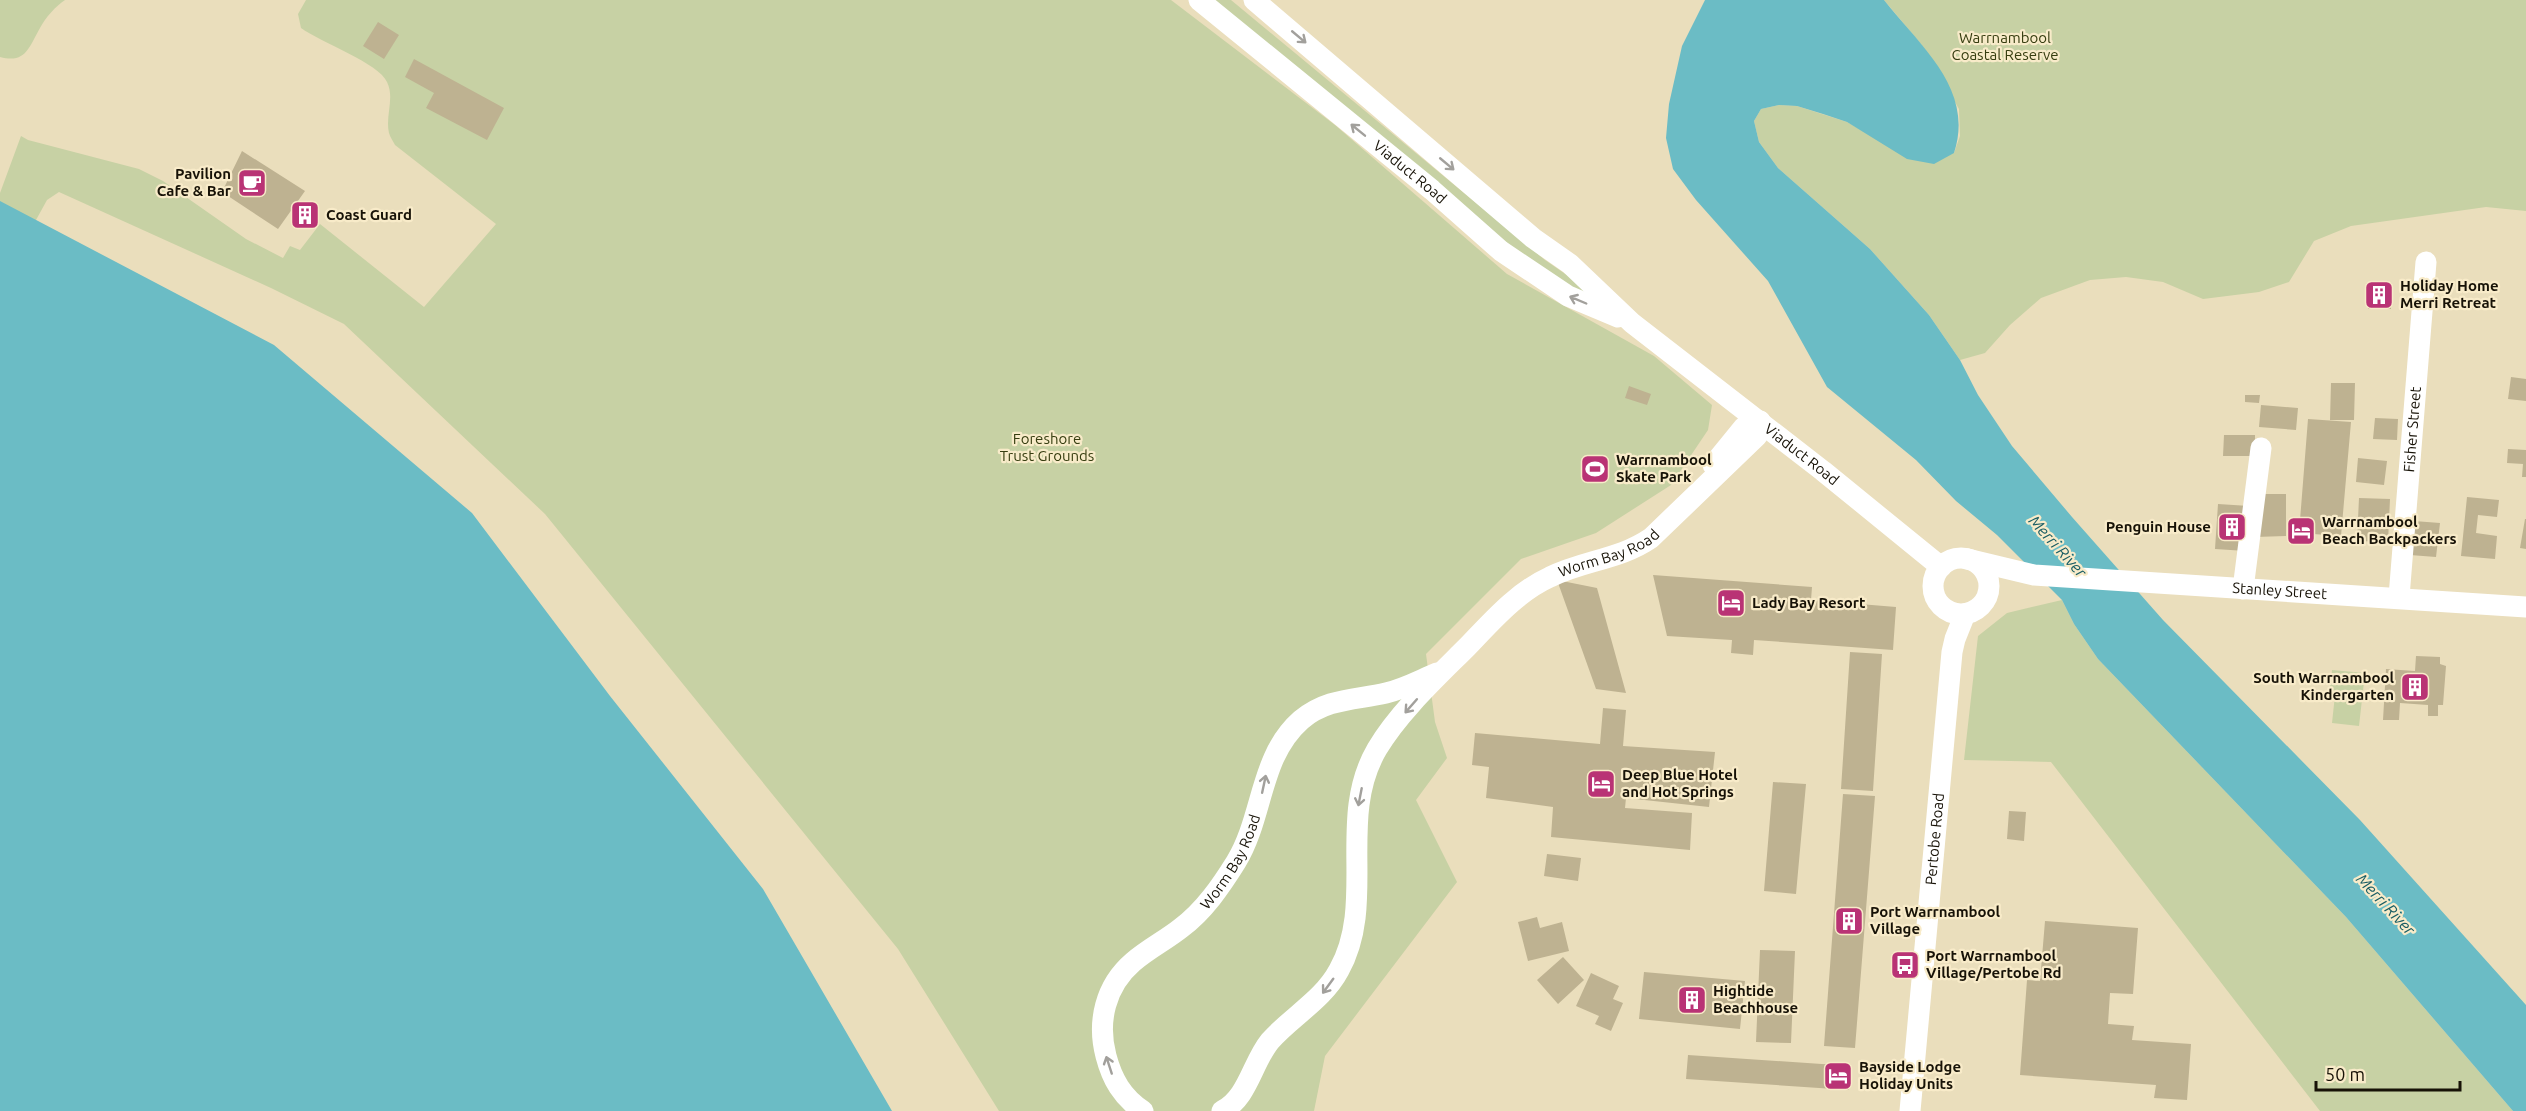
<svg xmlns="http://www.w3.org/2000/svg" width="2526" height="1111" viewBox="0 0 2526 1111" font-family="Ubuntu,sans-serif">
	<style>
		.green { fill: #c7d1a4 }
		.water { fill: #6bbcc5 }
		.building { fill: #beb291 }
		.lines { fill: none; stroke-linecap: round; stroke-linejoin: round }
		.minor { stroke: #fff; stroke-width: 21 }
		.oneway { stroke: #a2a09c }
		.labels { text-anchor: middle; stroke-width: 4.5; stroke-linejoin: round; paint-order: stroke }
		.park-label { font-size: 15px; fill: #363d10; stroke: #f8ebc9 }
		.street-label { font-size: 15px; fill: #171207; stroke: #f8ebc9 }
		.poi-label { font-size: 15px; font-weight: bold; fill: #171207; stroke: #f8ebc9; text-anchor: start }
		.water-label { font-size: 16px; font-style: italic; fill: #195d64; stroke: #f8ebc9 }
	</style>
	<rect width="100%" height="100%" fill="#eadebc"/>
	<path class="green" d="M0 0H65C56 6 45 18 40 28 29 47 26 64 0 57Z
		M306 0H1171L1335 125 1507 274 1654 356 1712 405 1708 430 1671 485 1596 533 1521 559 1426 654 1435 722 1447 758 1416 800 1457 882 1325 1056 1314 1111H999L898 949 545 514 344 324 271 288 59 192 47 200 36 220 20 266 0 219V193L21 136 28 140 139 169 163 181 246 239 283 258 290 246 300 250 320 224 424 307 496 224 395 145C393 141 390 137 389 133 385 116 395 98 387 82 379 63 320 42 301 28L298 14Z
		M1208 0H1231L1545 260 1606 302 1597 307 1537 268Z
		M1884 0H2526V211L2486 207 2351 226 2314 241 2289 282 2259 292 2203 299 2163 282 2126 277 2090 280 2041 298 2010 325 1985 353 1960 360 1929 315 1870 249 1778 168 1759 142 1754 121 1761 109 1779 105 1797 106 1847 122 1877 139 1954 153 1960 136 1959 109 1921 44Z
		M2062 600 2074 624 2098 659 2346 917 2513 1111H2320L2051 762 1964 760 1978 636 2007 613Z
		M2332 670 2365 673 2359 726 2332 723 2335 695 2330 688Z"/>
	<path class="water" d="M1705 0H1884C1920 46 1975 89 1954 153L1934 164 1907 159 1847 122 1823 114 1797 106 1779 105 1761 109 1754 121 1759 142 1778 168 1870 249 1929 315 1960 360 1978 395 2012 446 2072 517 2163 620 2360 820 2526 1005V1111H2513L2346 917 2098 659 2074 624 2062 600 1997 535 1956 501 1916 460 1827 387 1768 281 1696 200 1673 169 1666 138 1669 104 1682 46Z
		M0 201 274 345 472 513 610 696 763 889 892 1111H0Z"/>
	<path class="building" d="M378 22 399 35 384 59 363 46Z
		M414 59 504 108 487 140 426 108 434 93 405 77Z
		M242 151 305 191 278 229 222 192Z
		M306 203 317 212 305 227 294 218Z
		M2368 282H2390L2391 309H2368Z
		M2511 377 2526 379V401L2508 399Z
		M2331 383H2355L2354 420H2330Z
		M1629 386 1651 394 1647 405 1625 398Z
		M2245 395H2260L2259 403 2245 402Z
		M2261 405 2298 408 2296 430 2259 427Z
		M2375 418 2398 419 2397 440 2373 439Z
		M2308 419 2351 422 2341 536 2299 533Z
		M2224 435H2255V456H2223Z
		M2508 449 2526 450V477H2522L2523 464 2507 463Z
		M2358 458 2387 461 2384 485 2356 482Z
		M2255 494H2286V536L2255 537Z
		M2467 497 2499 500 2497 517 2478 515 2476 533 2497 536 2495 559 2461 556Z
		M2359 498 2390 499 2388 542 2357 541Z
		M2218 504 2249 506 2246 551 2215 549Z
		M2525 519H2526V549L2520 548Z
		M2414 521 2440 523 2436 557 2410 555Z
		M1653 575 1812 587 1811 600 1896 607 1893 650 1754 640 1753 655 1731 653 1732 640 1667 636Z
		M1557 580 1597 588 1626 693 1596 689Z
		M1850 652 1882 654 1873 791 1841 789Z
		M2416 656 2440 657V664L2446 666 2443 705H2438V716H2428V705L2400 703 2399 720H2383L2386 669 2415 671Z
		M1603 708 1626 710 1623 746 1715 752 1709 807 1626 798 1625 808 1692 813 1690 850 1551 837 1553 807 1486 798 1489 767 1472 765 1475 733 1600 744Z
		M1773 782 1806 784 1796 894 1764 891Z
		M1843 794 1875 796 1855 1048 1824 1046Z
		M2009 811 2026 812 2024 841 2007 839Z
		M1547 854 1581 858 1578 881 1544 876Z
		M1537 917 1540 928 1562 922 1569 951 1528 961 1518 922Z
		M2045 921 2138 928 2133 994 2110 993 2108 1024 2134 1026 2132 1040 2191 1044 2187 1100 2154 1098 2156 1085 2020 1075 2027 980 2040 981Z
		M1760 950 1795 951 1791 1043 1756 1042Z
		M1563 957 1584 980 1558 1004 1537 980Z
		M1644 972 1745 981 1740 1029 1639 1019Z
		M1591 973 1619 986 1613 999 1623 1003 1611 1031 1595 1024 1599 1016 1576 1006Z
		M1688 1055 1851 1066 1849 1090 1686 1079Z"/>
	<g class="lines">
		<g class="minor">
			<path id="s1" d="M1199 0 1432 190 1501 251 1568 296 1618 317"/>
			<path id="s2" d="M1254 0 1533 238 1570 264 1632 323 1823 471 1941 567"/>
			<path d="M1713 465 1744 427 1760 421"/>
			<circle cx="1961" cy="586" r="28"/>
			<path id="s3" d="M1967 559 2034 575 2526 607"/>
			<path d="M2243 589 2261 448"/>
			<path id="s4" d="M2399 597 2426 262"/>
			<path id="s5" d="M1143 1111C1122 1097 1112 1079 1106 1056 1097 1022 1105 986 1133 962 1148 949 1166 940 1181 928 1204 911 1221 886 1236 862 1264 816 1259 757 1301 720 1327 698 1356 700 1386 693 1404 689 1420 680 1437 673"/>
			<path id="s6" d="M1222 1111C1248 1098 1252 1063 1270 1041 1292 1016 1323 1000 1339 970 1377 902 1336 819 1377 749 1399 712 1437 677 1467 647 1492 621 1517 592 1550 577 1584 560 1619 560 1651 538L1757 436 1760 421"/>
			<path id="s7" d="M1910 1111 1952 652 1955 639 1965 614"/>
		</g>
	</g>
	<defs><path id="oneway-shaft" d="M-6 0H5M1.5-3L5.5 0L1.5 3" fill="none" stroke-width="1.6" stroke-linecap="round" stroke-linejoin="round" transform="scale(1.5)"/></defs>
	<g class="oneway">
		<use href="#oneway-shaft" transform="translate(1299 37) rotate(40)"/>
		<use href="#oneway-shaft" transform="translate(1358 130) rotate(-141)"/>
		<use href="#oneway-shaft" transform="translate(1447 164) rotate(40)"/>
		<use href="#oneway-shaft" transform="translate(1578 300) rotate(-157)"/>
		<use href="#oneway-shaft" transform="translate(1411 706) rotate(131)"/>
		<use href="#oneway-shaft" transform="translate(1264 784) rotate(-78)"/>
		<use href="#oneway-shaft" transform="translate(1360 797) rotate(101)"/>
		<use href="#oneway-shaft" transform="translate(1328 986) rotate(126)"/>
		<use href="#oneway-shaft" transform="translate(1109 1065) rotate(-108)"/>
	</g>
	<defs>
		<g id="cafe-square" transform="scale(1.5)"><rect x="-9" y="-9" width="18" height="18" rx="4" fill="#b93375" stroke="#f8ebc9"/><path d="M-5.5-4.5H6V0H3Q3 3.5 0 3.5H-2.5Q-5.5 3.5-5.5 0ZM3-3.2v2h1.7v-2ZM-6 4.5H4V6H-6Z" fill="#fff"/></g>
		<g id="building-square" transform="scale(1.5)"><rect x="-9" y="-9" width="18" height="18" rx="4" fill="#b93375" stroke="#f8ebc9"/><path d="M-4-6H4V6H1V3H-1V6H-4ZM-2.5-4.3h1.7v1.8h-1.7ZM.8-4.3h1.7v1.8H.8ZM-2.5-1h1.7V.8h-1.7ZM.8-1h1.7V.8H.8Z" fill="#fff"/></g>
		<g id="stadium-square" transform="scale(1.5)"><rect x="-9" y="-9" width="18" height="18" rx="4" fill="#b93375" stroke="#f8ebc9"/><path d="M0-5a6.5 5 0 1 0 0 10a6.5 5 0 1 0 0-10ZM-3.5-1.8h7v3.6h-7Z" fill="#fff"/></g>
		<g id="hotel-square" transform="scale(1.5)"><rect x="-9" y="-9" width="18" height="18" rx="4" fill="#b93375" stroke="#f8ebc9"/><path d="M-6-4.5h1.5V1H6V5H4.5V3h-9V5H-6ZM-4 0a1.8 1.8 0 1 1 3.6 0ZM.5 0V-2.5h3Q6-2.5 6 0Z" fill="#fff"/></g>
		<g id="bus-square" transform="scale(1.5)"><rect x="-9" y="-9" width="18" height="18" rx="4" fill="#b93375" stroke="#f8ebc9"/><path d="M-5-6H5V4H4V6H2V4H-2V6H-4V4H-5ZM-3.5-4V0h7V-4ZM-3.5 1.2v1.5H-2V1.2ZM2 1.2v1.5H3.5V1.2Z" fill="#fff"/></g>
	</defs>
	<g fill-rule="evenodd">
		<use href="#cafe-square" x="252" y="183"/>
		<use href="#building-square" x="305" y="215"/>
		<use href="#building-square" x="2379" y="295"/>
		<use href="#stadium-square" x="1595" y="469"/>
		<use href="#building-square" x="2232" y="527"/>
		<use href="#hotel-square" x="2301" y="531"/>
		<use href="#hotel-square" x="1731" y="603"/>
		<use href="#building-square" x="2415" y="687"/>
		<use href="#hotel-square" x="1601" y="784"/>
		<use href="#building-square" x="1849" y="921"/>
		<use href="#bus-square" x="1905" y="965"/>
		<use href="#building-square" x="1692" y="1000"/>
		<use href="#hotel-square" x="1838" y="1076"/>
	</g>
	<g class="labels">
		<g class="park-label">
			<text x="2005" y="43">Warrnambool<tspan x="2005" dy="17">Coastal Reserve</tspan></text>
			<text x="1047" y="444">Foreshore<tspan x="1047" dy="17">Trust Grounds</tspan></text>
		</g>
		<g class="street-label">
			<text dy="5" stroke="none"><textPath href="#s1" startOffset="272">Viaduct Road</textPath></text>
			<text dy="5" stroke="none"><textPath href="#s4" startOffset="168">Fisher Street</textPath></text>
			<text dy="5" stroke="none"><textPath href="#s2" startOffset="712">Viaduct Road</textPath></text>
			<text dy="5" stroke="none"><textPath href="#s6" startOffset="722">Worm Bay Road</textPath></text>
			<text dy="5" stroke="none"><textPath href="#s3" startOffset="315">Stanley Street</textPath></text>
			<text dy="5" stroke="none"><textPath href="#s7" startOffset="273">Pertobe Road</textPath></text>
			<text dy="5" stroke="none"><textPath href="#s5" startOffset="314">Worm Bay Road</textPath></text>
		</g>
		<g class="poi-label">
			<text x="231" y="179" text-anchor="end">Pavilion<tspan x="231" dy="17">Cafe &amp; Bar</tspan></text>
			<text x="326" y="220">Coast Guard</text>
			<text x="2400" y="291">Holiday Home<tspan x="2400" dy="17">Merri Retreat</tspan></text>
			<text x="1616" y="465">Warrnambool<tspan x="1616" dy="17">Skate Park</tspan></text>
			<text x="2322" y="527">Warrnambool<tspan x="2322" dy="17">Beach Backpackers</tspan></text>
			<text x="2211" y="532" text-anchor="end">Penguin House</text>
			<text x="1752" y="608">Lady Bay Resort</text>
			<text x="2394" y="683" text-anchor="end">South Warrnambool<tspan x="2394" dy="17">Kindergarten</tspan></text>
			<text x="1622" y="780">Deep Blue Hotel<tspan x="1622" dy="17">and Hot Springs</tspan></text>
			<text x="1870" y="917">Port Warrnambool<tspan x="1870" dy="17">Village</tspan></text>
			<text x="1926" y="961">Port Warrnambool<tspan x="1926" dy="17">Village/Pertobe Rd</tspan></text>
			<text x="1713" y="996">Hightide<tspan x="1713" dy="17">Beachhouse</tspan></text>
			<text x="1859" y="1072">Bayside Lodge<tspan x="1859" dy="17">Holiday Units</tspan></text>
		</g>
		<g class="water-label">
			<text transform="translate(2058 546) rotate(48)" y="6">Merri River</text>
			<text transform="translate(2386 904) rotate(47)" y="6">Merri River</text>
		</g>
	</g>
	<path d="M2316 1081v9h144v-9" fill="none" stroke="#171207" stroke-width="3"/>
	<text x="2325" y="1081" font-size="18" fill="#171207" stroke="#f8ebc9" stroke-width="4.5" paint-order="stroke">50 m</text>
</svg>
